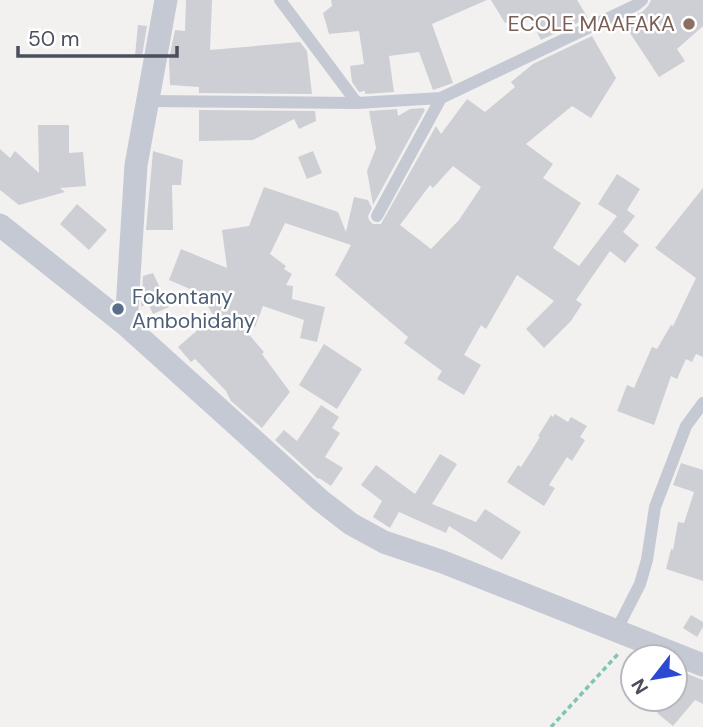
<svg xmlns="http://www.w3.org/2000/svg" width="703" height="727" viewBox="0 0 703 727" font-family="'DM Sans',sans-serif">
	<style>
		.building { fill: #cecfd4; fill-rule: evenodd }
		.lines { fill: none; stroke-linecap: round; stroke-linejoin: round }
		.path { stroke: #7fc6b5; stroke-width: 3.5; stroke-dasharray: 5 3.5; stroke-linecap: butt }
		.lane { stroke: #c5c9d3; stroke-width: 12 }
		.street { stroke: #c5c9d3; stroke-width: 23 }
		.education-dot { fill: #8d6e63; stroke: #fff; stroke-width: 2.5 }
		.service-dot { fill: #5c6f8a; stroke: #fff; stroke-width: 2.5 }
		.labels { text-anchor: middle; stroke-width: 5; stroke-linejoin: round; paint-order: stroke }
		.education-label { font-size: 21px; fill: #785e54; stroke: #fff; text-anchor: end }
		.service-label { font-size: 21px; fill: #4e5e75; stroke: #fff; text-anchor: start }
	</style>
	<rect width="100%" height="100%" fill="#f2f1f0"/>
	<path class="building" d="M186 0H212L210 50 300 42 307 51 312 94 199 93V87L170 85 169 59 175 30 185 31Z
		M331 0H487L432 24 453 83 433 90 419 52 389 56 394 92 365 94V91L359 92 352 82 350 66 364 64 359 31 329 34 323 13 332 6Z
		M491 0H577L588 18 541 40 530 19 523 23 520 17 516 19 515 17 505 23Z
		M651 0H703V26L677 49 685 61 659 77 622 21 642 12 648 6Z
		M138 25 147 26 142 56 135 55Z
		M592 36 616 78 591 118 572 106 526 144 553 164 543 178 581 203 553 248 579 266 617 216 598 204 617 174 640 189 627 210 635 216 623 232 639 245 625 263 610 251 576 300 582 304 571 321 544 348 526 329 554 301 517 275 486 329 481 325 464 355 481 365 464 395 437 379 442 371 404 343 408 337 335 275 351 245 285 223 270 254 286 266 284 269 292 274 286 285 293 286 292 299 325 307 317 342 300 338 304 320 263 306 255 327 239 323 264 352 262 354 290 392 262 428 231 401 226 391 195 359 191 362 178 347 214 316 199 293 169 280 181 249 227 268 222 230 249 226 264 187 338 212 346 232 354 197 368 200 372 208 368 216 369 220 373 224H381L436 126 441 134 467 99 485 112 515 87 511 82 533 64ZM453 166 481 187 459 220 431 249 400 225 430 185 433 188Z
		M423 108 425 110 373 205 367 171 376 148 369 111 397 109 398 116 410 109Z
		M199 110 315 111 316 121 299 129 294 119 253 140 199 141Z
		M38 125H69V153L83 152 86 186 60 188 65 192 19 205 0 190V149L10 158 15 151 39 173Z
		M153 151 183 160 181 185H172L173 230H146Z
		M313 151 322 173 307 179 298 157Z
		M703 188V357L696 354 692 362 686 359 677 379 671 376 654 425 617 411 627 385 634 388 652 347 657 349 671 325 673 326 696 278 655 248Z
		M77 204 107 230 89 250 60 224Z
		M153 273 169 307 153 314 148 303 141 307 143 276Z
		M324 344 362 369 337 409 299 385Z
		M321 405 339 417 332 428 340 433 325 457 343 468 331 486 319 478 318 479 275 440 284 430 297 441Z
		M555 414 568 422 571 417 587 426 580 437 585 440 572 461 567 457 549 485 555 488 544 506 507 482 518 465 521 467 540 437 538 436 551 415 553 417Z
		M440 454 457 464 432 504 476 522 485 509 521 532 502 560 449 526 446 533 399 512 390 528 373 517 382 501 361 485 376 465 415 494Z
		M681 463 703 470V581L666 569 671 549 673 550 678 522 684 523 694 492 673 485Z
		M691 615 703 622V627L697 637 683 628Z
		M675 669 703 680V704L695 700 673 726 657 713 669 699H675Z"/>
	<g class="lines">
		<path class="path" d="M551 727 619 653"/>
		<path class="lane" d="M280 0 357 103
			M149 101 357 103 441 98 636 5 642 0
			M377 216 441 98
			M616 631 640 584 647 560 655 507 686 426 703 403"/>
		<path class="street" d="M0 225 126 325 320 500 351 524 384 542 443 562 703 665
			M126 325 136 165 166 0"/>
	</g>
	<circle class="education-dot" cx="689" cy="24" r="7"/>
	<circle class="service-dot" cx="118" cy="309" r="7"/>
	<g class="labels">
		<g class="education-label">
			<text x="675" y="31">ECOLE MAAFAKA</text>
		</g>
		<g class="service-label">
			<text x="132" y="304">Fokontany<tspan x="132" dy="24">Ambohidahy</tspan></text>
		</g>
	</g>
	<g transform="translate(654 678) rotate(239)"><circle r="33" fill="#ffffff" stroke="#b7b9be" stroke-width="2"/>
	<path d="M0-5L12 26L0 18L-12 26Z" fill="#2c49d1"/>
	<text y="-10" font-size="19" font-weight="bold" text-anchor="middle" fill="#4a4f5c">N</text>
	</g>
	<path d="M18 46v10h159v-10" fill="none" stroke="#4a4f5c" stroke-width="3.5"/>
	<text x="28" y="46" font-size="21" fill="#4a4f5c" stroke="#ffffff" stroke-width="5" paint-order="stroke">50 m</text>
</svg>
